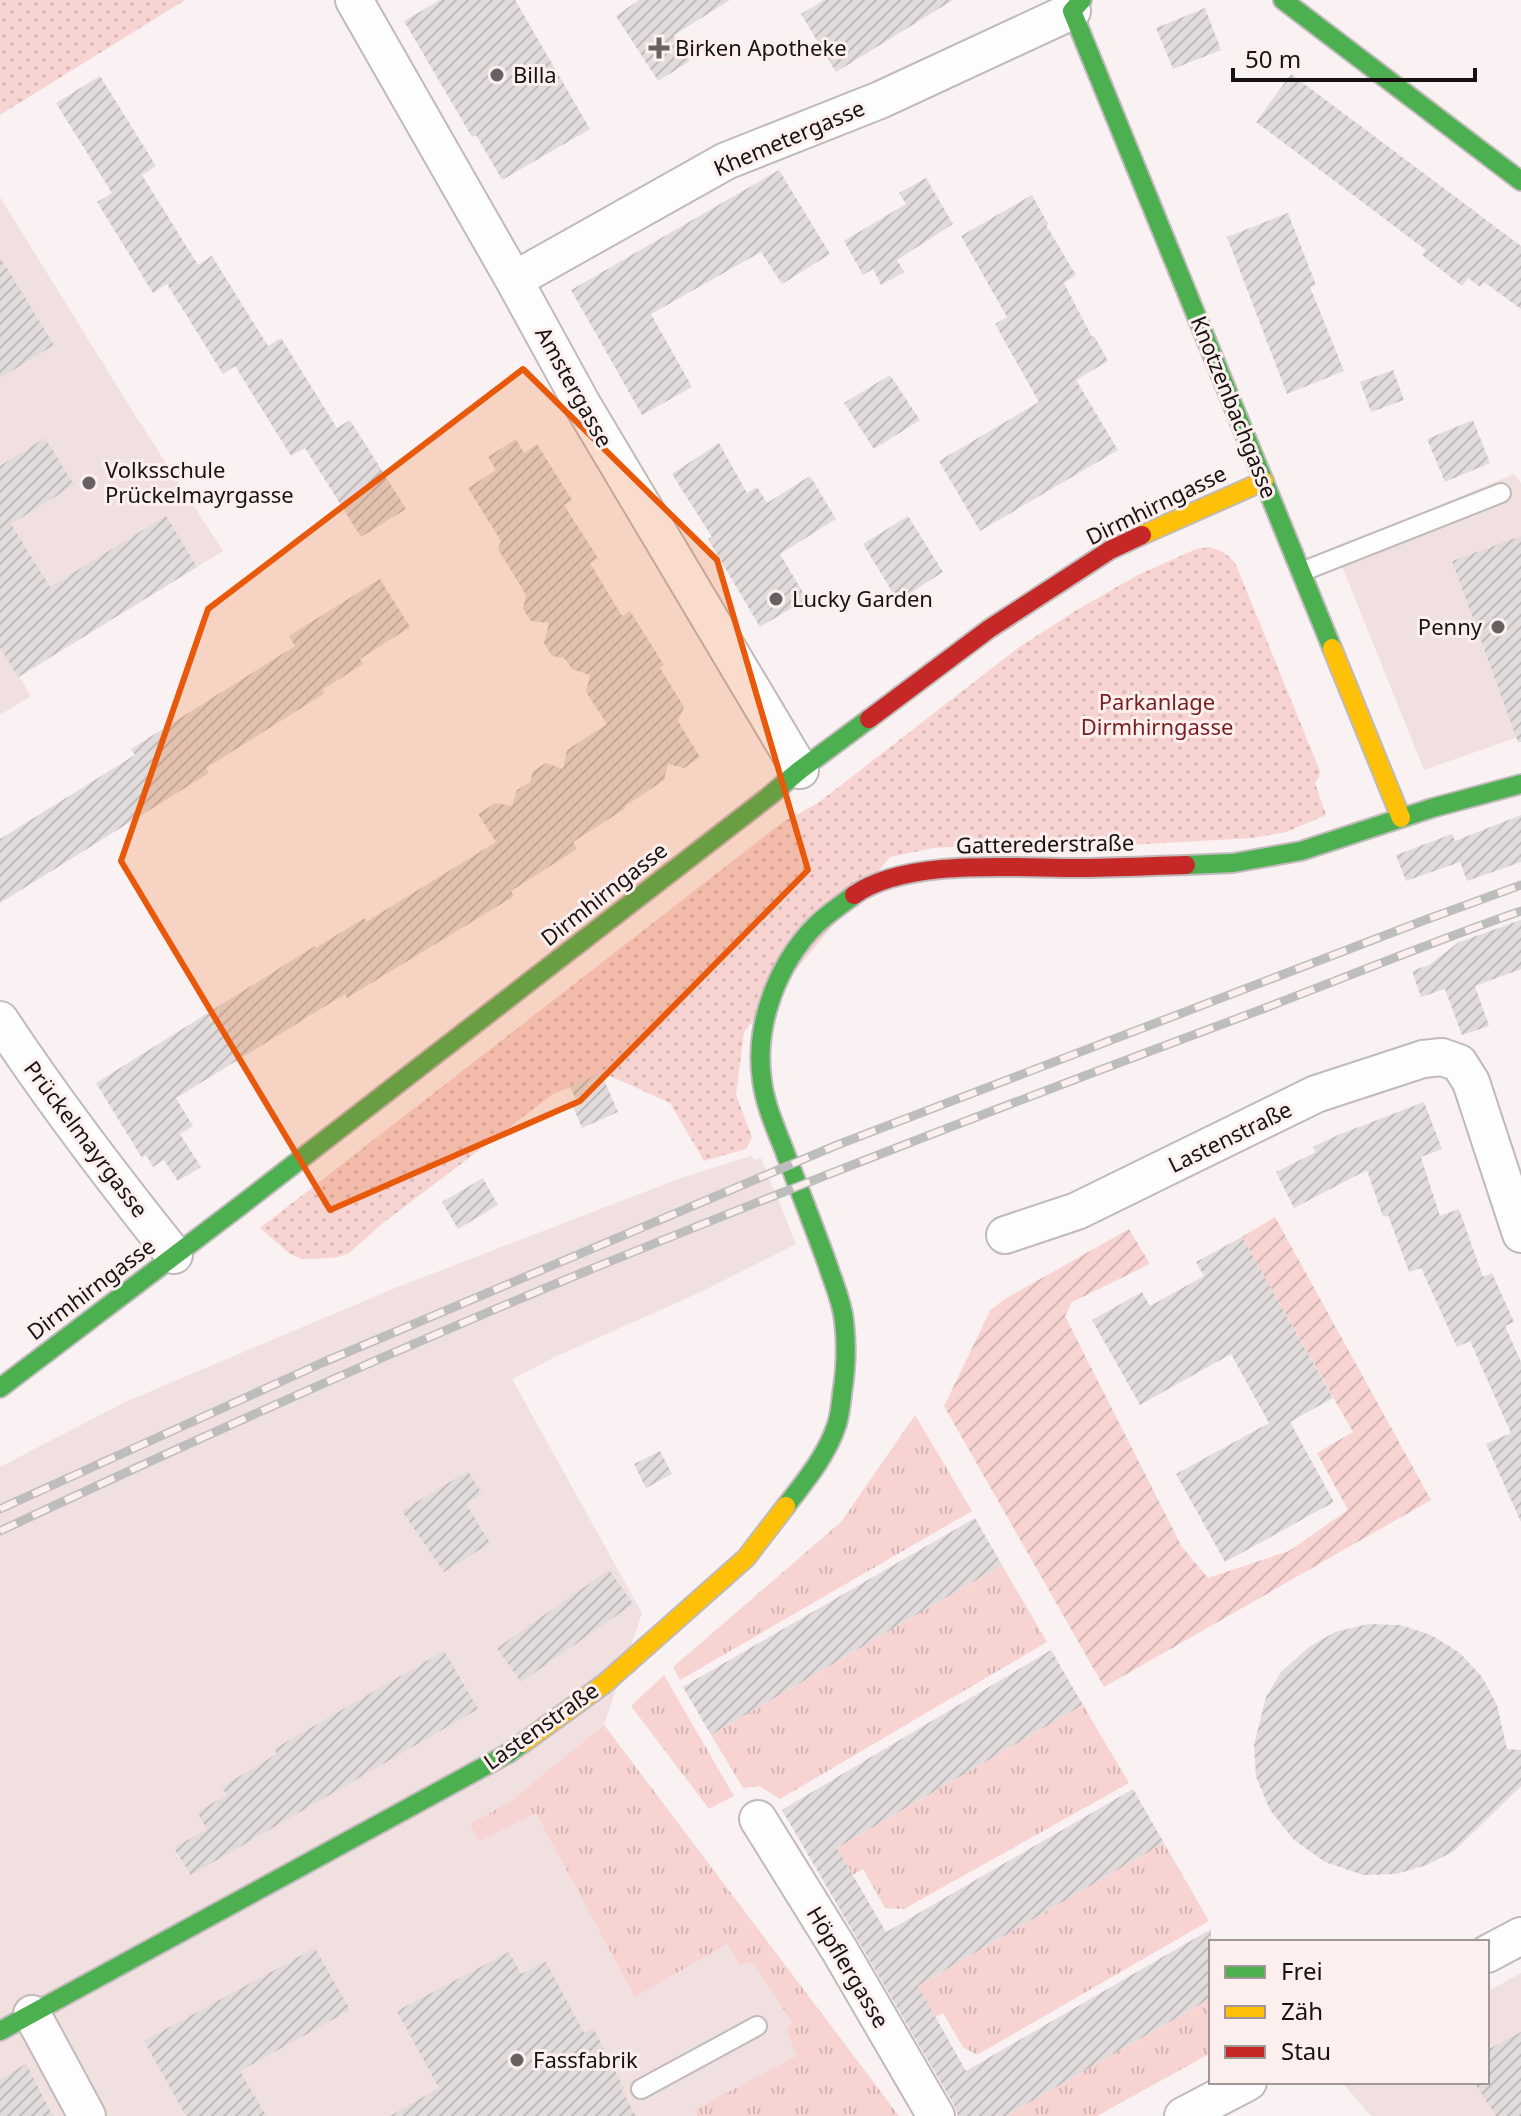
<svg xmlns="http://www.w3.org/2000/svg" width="1521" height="2116" viewBox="0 0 1521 2116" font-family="'Noto Sans',sans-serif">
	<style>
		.built { fill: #f0e0df }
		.grass { fill: url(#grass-tufts) }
		.park { fill: url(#park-dots) }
		.garden { fill: url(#garden-furrows) }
		.building { fill: url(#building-hatch) }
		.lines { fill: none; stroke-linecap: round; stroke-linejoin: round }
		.lane-casing { stroke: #c0baba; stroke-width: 22 }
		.street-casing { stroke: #c0baba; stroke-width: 40 }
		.fast-casing { stroke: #c0baba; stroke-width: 22 }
		.slow-casing { stroke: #c0baba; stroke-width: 22 }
		.jam-casing { stroke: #c0baba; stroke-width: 22 }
		.lane { stroke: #fefdfd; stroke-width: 18 }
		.street { stroke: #fefdfd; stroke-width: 36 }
		.fast { stroke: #4caf50; stroke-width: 18 }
		.slow { stroke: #ffc107; stroke-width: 18 }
		.jam { stroke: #c62828; stroke-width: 18 }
		.rail-casing { stroke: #bebdbd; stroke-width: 9 }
		.rail { stroke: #fdefee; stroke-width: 6; stroke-dasharray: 18; stroke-linecap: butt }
		.marked { fill: #e8590c; fill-opacity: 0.2; stroke: #e8590c; stroke-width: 6; stroke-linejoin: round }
		.poi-dot { fill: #676161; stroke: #fdefee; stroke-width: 3 }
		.labels { text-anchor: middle; stroke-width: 6; stroke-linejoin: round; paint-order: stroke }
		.poi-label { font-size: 22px; fill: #181313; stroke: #fdefee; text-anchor: start }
		.street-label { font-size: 22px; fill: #181313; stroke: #fdefee }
		.park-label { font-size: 22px; fill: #771e1f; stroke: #fdefee }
	</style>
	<defs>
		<pattern id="grass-tufts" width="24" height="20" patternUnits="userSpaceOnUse" patternTransform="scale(2)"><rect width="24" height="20" fill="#f7d4d2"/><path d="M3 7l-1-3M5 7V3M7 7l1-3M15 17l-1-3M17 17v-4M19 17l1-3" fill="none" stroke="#d3b5b3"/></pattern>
		<pattern id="park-dots" width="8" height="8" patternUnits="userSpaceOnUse" patternTransform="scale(2)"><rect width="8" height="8" fill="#f7d4d2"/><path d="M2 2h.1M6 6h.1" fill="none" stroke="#d3b5b3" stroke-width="1.8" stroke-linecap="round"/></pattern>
		<pattern id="garden-furrows" width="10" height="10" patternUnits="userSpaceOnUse" patternTransform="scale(2)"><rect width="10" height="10" fill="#f7d4d2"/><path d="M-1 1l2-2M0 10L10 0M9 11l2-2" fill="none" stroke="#d3b5b3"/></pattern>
		<pattern id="building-hatch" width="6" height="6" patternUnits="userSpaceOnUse" patternTransform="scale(2)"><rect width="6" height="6" fill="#e2dbdb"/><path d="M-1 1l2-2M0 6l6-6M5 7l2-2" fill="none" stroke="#c1bbbb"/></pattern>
	</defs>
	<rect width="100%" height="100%" fill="#faf2f2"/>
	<path class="built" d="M0 197 135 415 223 551 19 677 31 696 0 715Z
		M1514 474 1521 483V736L1424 770 1335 549Z
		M751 1156 754 1160 761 1158 796 1244 703 1291 557 1356 512 1379 642 1613 604 1725 899 2116H0V1467L125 1402 395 1288 681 1178Z
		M1521 1973V2116H1371L1342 2082H1487V1992Z"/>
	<path class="grass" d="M915 1415 972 1511 680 1680 673 1667 841 1522Z
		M1002 1565 1047 1642 780 1799 759 1786 743 1788 711 1735Z
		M664 1675 734 1796 709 1809 631 1706Z
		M1083 1705 1129 1783 904 1909 885 1908 863 1869 853 1875 837 1848Z
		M604 1725 899 2116H697L694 2110 797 2056 787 2031 792 2022 752 1962 740 1965 727 1944 635 1997 536 1813 480 1841 470 1824 510 1802Z
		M1164 1843 1209 1921 977 2055 963 2047 943 2013 935 2017 918 1986Z
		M1211 1998V2053L1097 2116H1006Z"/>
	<path class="park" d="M0 0H185L0 115Z
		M1209 547C1222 551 1229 554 1236 565L1320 771 1319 777 1315 783 1326 815 1286 832 1253 838 1056 849 967 846 933 848 890 857 744 1032 736 1095 752 1137 746 1149 704 1161 670 1103 610 1076H598L553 1094 383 1223 348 1254 333 1258 302 1259 290 1254 260 1228 783 822 818 803 1018 648 1075 611 1138 575 1196 549Z"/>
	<path class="garden" d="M1275 1217 1431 1500 1104 1687 944 1406 990 1311 1003 1300 1129 1229 1150 1264 1072 1302 1065 1316 1182 1547 1208 1578 1289 1551 1348 1510 1317 1453 1353 1432 1242 1237Z"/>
	<path class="building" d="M440 0H515L590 129 502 180 476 135 472 137 404 21Z
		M639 0H730L674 35 690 61 658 81 616 16Z
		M824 0H953L836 72 801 14Z
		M1205 8 1221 50 1173 69 1156 28Z
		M1291 74 1521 246V309L1484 282 1480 287 1468 278 1462 286 1422 255 1426 250 1256 122Z
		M100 76 156 166 142 175 198 265 212 256 268 346 281 338 337 428 350 420 406 509 361 537 305 448 291 456 235 366 223 374 167 284 153 293 97 202 112 193 56 103Z
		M779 170 830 254 782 284 761 252 651 314 692 387 642 415 571 290Z
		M926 178 953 224 897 260 904 272 881 285 873 269 863 275 844 241 906 204 899 193Z
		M1032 195 1048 224 1046 225 1076 275 1064 283 1092 337 1094 336 1108 361 1076 380 1118 450 980 531 939 461 1039 402 995 324 1007 317 961 236Z
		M1288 213 1316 285 1310 287 1344 371 1287 394 1227 237Z
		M0 257 54 345 0 378Z
		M1393 370 1404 400 1371 412 1360 382Z
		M890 375 920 420 874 449 844 403Z
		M1473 420 1490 463 1445 482 1427 439Z
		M45 438 74 485 11 524 50 587 166 516 197 567 18 677 0 647V466Z
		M516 439 524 453 537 444 572 500 564 505 598 558 590 563 622 616 630 611 664 665 660 668 684 707 678 721 700 757 684 768 668 764 664 780 625 806 626 808 573 842 577 849 511 891 514 896 347 998 345 994 176 1098 193 1126 180 1134 201 1167 178 1181 164 1160 153 1167 146 1155 142 1158 96 1083 315 946 316 948 364 918 366 922 496 842 478 814 496 803 512 806 517 790 530 782 533 771 546 763 563 769 567 750 607 724 586 692 590 675 572 669 564 658 552 656 544 643 549 623 531 621 523 609 526 595 498 549 501 541 468 488 496 470 488 457Z
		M719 443 747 493 757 487 767 503 810 476 836 519 780 554 807 599 760 627 708 539 712 537 672 474Z
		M908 516 943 572 898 601 863 544Z
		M1521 536V742H1518L1452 561Z
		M380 579 410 627 360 659 363 664 322 690 325 693 206 768 209 773 0 903V839L135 755 131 749 295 646 289 636Z
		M1521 815V862L1467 881 1460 862 1406 881 1396 855 1452 834 1455 841Z
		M1521 920V969L1475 986 1489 1026 1462 1035 1445 989 1421 997 1412 971 1429 965 1459 942Z
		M601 1073 618 1112 582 1128 572 1104 577 1102 570 1086Z
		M1424 1102 1442 1149 1421 1157 1440 1216 1459 1209 1483 1277 1492 1273 1514 1322 1505 1326 1521 1362V1522L1486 1444 1511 1433 1470 1341 1457 1347 1421 1268 1409 1272 1388 1215 1383 1217 1367 1170 1294 1208 1276 1172 1316 1152 1313 1147 1338 1135Z
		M483 1178 498 1205 458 1229 442 1202Z
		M1242 1237 1333 1398 1290 1422 1334 1502 1225 1562 1176 1474 1269 1423 1231 1354 1140 1405 1092 1320 1142 1292 1150 1306 1204 1276 1196 1262Z
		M660 1451 672 1474 646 1488 634 1464Z
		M468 1471 482 1494 466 1504 490 1543 444 1572 402 1511Z
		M975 1518 1002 1565 711 1735 683 1687Z
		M609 1570 633 1604 521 1682 497 1648Z
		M1368 1624 1400 1625 1431 1635 1460 1653 1482 1677 1497 1705 1507 1749 1521 1750V1786L1454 1851 1427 1865 1396 1874 1363 1875 1325 1862 1294 1840 1270 1810 1256 1777 1254 1745 1266 1697 1281 1672 1309 1647 1335 1632Z
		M1051 1650 1083 1705 837 1848 886 1932 1133 1789 1164 1843 918 1986 966 2071 1211 1929V1998L1006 2116H958L954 2105 782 1810Z
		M444 1651 478 1709 191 1875 174 1848 207 1829 197 1812 227 1795 222 1787 277 1754 274 1749Z
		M315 1948 350 2010 240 2071 266 2116H186L144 2041Z
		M509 1952 521 1974 546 1962 584 2033 593 2028 624 2088 621 2089 636 2116H390L439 2088 397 2011Z
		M1521 2032V2116H1496L1474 2082H1487V2050Z
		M26 2064 53 2116H0V2079Z"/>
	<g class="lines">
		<g class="lane-casing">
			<path id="lane" d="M1301 572 1501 493
				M641 2089 757 2026"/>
		</g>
		<g class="street-casing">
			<path id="street" d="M354 0 514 280 582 404 800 770
				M514 280 726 161 880 100 1072 11
				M0 1020C54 1102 113 1179 174 1255
				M1005 1235 1077 1211 1316 1094 1423 1059 1442 1057 1459 1063 1471 1082 1521 1234
				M758 1819 840 1951 936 2116
				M1487 1954 1521 1936
				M32 2014 87 2116
				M1183 2116 1248 2082"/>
		</g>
		<g class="fast-casing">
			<path id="fast" d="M1082 0 1072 11 1332 648
				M1283 0 1521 181
				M1186 865 1233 863 1301 851 1432 808 1521 784
				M0 1388 240 1206 768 797 800 770 869 719
				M786 1506C806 1480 827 1455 837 1424 840 1414 841 1404 842 1394 846 1370 847 1346 844 1321 842 1301 833 1282 827 1263 814 1227 800 1191 786 1155 777 1131 765 1106 762 1080 754 1026 777 964 816 925 827 914 841 905 854 895
				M0 2031 509 1753 523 1743"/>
		</g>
		<g class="slow-casing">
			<path id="slow" d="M1142 535 1264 481
				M1332 648 1401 818
				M523 1743 604 1684 746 1558 786 1506"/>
		</g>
		<g class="jam-casing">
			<path id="jam" d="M869 719 989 629 1110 550 1142 535
				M854 895C907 858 1013 868 1076 868 1113 868 1149 866 1186 865"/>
		</g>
		<use href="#lane" class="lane"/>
		<use href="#street" class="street"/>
		<use href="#fast" class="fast"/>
		<use href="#slow" class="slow"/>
		<use href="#jam" class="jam"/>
		<g class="rail-casing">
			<path id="rail" d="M0 1509 324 1362 837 1145 1425 920 1521 885
				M0 1531C194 1440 390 1352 589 1270 795 1186 1003 1106 1212 1028 1315 990 1417 947 1521 911"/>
		</g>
		<use href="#rail" class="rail"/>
	</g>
	<path class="marked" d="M523 369 717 560 808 870 580 1101 330 1210 121 861 208 609Z"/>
	<g class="poi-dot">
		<path d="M655 36h8v8h8v8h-8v8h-8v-8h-8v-8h8z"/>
		<circle cx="497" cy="75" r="8"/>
		<circle cx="89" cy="483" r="8"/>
		<circle cx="776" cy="599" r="8"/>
		<circle cx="1498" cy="627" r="8"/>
		<circle cx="517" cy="2060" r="8"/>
	</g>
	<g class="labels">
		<g class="poi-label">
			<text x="675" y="56">Birken Apotheke</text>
			<text x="513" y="83">Billa</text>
			<text x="105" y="478">Volksschule<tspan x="105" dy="25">Prückelmayrgasse</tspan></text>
			<text x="792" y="607">Lucky Garden</text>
			<text x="1482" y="635" text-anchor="end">Penny</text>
			<text x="533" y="2068">Fassfabrik</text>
		</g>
		<g class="street-label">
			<text transform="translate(789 138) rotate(-23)" y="8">Khemetergasse</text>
			<text transform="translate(574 387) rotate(61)" y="8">Amstergasse</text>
			<text transform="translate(1234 407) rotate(68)" y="8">Knotzenbachgasse</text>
			<text transform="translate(1156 505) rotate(-26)" y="8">Dirmhirngasse</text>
			<text transform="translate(1045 844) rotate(-1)" y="8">Gatterederstraße</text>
			<text transform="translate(604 894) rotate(-38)" y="8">Dirmhirngasse</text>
			<text transform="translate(1230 1137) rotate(-26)" y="8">Lastenstraße</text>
			<text transform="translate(86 1139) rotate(53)" y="8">Prückelmayrgasse</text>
			<text transform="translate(91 1289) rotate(-37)" y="8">Dirmhirngasse</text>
			<text transform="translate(541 1726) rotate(-35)" y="8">Lastenstraße</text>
			<text transform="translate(848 1967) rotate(59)" y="8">Höpflergasse</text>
		</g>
		<g class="park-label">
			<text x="1157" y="710">Parkanlage<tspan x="1157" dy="25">Dirmhirngasse</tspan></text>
		</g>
	</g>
	<rect x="1209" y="1940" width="280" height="144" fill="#fdefee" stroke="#a19796" stroke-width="2"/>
	<rect x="1225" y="1966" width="40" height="12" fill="#4caf50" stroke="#a19796" stroke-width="2"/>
	<text x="1281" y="1980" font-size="24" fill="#181313">Frei</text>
	<rect x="1225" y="2006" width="40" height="12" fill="#ffc107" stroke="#a19796" stroke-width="2"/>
	<text x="1281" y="2020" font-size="24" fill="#181313">Zäh</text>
	<rect x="1225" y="2046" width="40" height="12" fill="#c62828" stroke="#a19796" stroke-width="2"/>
	<text x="1281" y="2060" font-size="24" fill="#181313">Stau</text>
	<path d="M1233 68v12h242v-12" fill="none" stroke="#181313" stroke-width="4"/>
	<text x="1245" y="68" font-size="24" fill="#181313" stroke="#fdefee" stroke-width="6" paint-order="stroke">50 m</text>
</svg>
